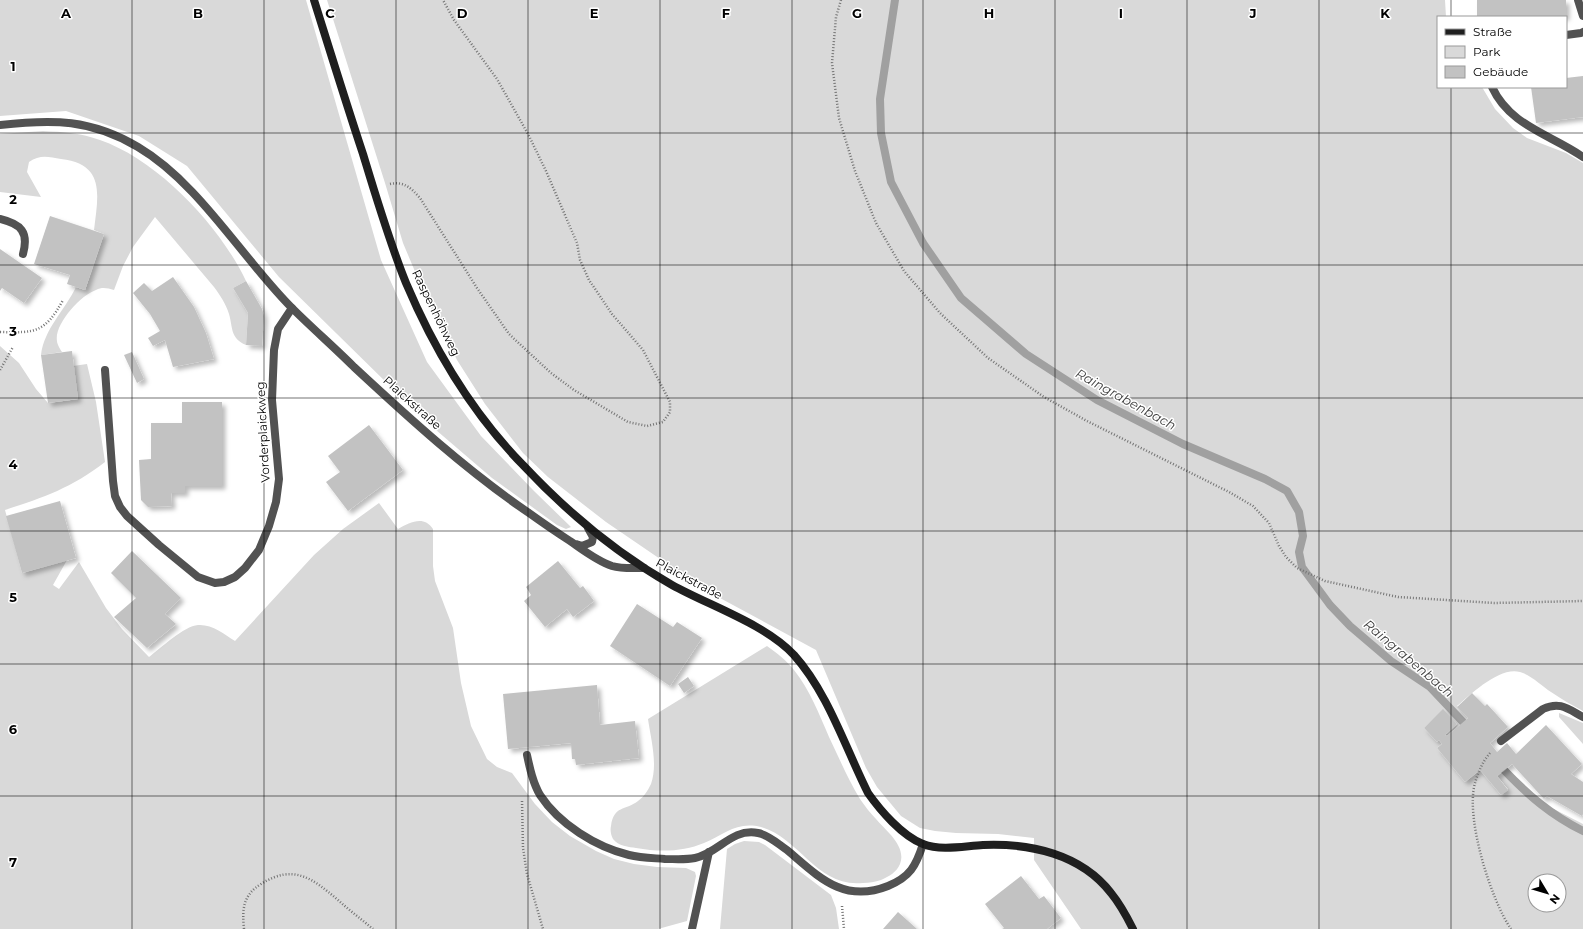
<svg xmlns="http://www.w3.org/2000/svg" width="1583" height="929" viewBox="0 0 1583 929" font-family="Montserrat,sans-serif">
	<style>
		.green { fill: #d9d9d9; fill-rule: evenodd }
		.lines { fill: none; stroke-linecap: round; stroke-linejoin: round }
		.stream { stroke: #a0a0a0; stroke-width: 8 }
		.building { fill: #c2c2c2; filter: url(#shadow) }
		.path { stroke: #747474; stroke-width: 2.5; stroke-dasharray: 1 2; stroke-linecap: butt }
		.lane { stroke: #525252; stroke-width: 8 }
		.street { stroke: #525252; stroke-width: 8 }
		.secondary { stroke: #1f1f1f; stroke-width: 8 }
		.grid { fill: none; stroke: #000; stroke-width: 1; stroke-opacity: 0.55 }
		.labels { text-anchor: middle; stroke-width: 3; stroke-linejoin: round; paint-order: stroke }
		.street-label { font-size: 12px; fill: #000; stroke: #fff }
		.water-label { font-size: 13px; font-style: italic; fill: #414141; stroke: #fff }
		.grid-label { font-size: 13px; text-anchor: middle; font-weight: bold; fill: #000; stroke: #fff; stroke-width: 3; stroke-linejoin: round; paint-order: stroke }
	</style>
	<defs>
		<filter id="shadow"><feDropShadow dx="3.5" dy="3.5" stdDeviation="2" flood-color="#0004"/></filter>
	</defs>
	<rect width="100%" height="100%" fill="#fff"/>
	<path class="green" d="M0 0H306L381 260 427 362 481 436 534 491 571 527 566 529 557 525 492 478 436 430 393 389 279 277 187 166 139 136 66 111 0 116Z
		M327 0H1445L1446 17H1438V87H1482L1495 109 1513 128 1527 138 1566 153 1583 163V711C1572 705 1561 699 1551 692 1542 686 1531 675 1520 672 1500 666 1471 694 1457 706L1468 718 1447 736 1445 735 1457 724 1443 710 1424 728 1437 742 1439 740 1442 744 1437 748 1465 782 1480 770 1501 795 1508 789 1497 776 1507 768 1536 797 1548 806 1583 824V929H1081L1034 860V838L998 834 956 833 935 831 920 828 901 816 877 787 866 768 816 650 707 591 606 522 548 477 523 453 485 404 457 360 427 300 403 243 385 183ZM1535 881H1559V905H1535Z
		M43 131C63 132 81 133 100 140 158 160 220 226 246 281L233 288 248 313 246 345C230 338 233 328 229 314 226 304 220 295 214 287L155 217 133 247 123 266 114 290C107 288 102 287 96 290 81 295 54 324 57 341 57 344 60 349 62 352L41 355C44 329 65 310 76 287L85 290 104 234 94 230C98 196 106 164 61 159 49 157 40 154 29 162L27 172 41 197 0 192V134Z
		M0 346 19 363 36 389 48 403 78 399 73 366 87 364 96 402 105 462C71 488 45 497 5 510L22 573 67 560 53 585 59 589 79 562 106 608 122 629 149 657C161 648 184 626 198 625 212 624 224 634 235 641L314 555 343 529 379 503 398 529C410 522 424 515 433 529V566L435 581 453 628 461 683 471 726 487 759 497 767 512 773 535 804 552 822 570 836 596 851 614 859 634 864 657 867 686 868 695 872 696 876 687 921 658 929H0Z
		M767 646C777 653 787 661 794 670 810 690 819 714 829 737 839 758 848 779 860 799 865 806 870 813 876 819 885 830 907 846 900 864 897 872 888 877 881 880 875 882 869 883 863 883 817 888 800 838 761 827 737 821 725 834 704 843 683 852 659 852 636 848 629 847 618 846 613 839 611 835 610 830 611 826 614 805 625 811 638 801 644 797 648 790 651 784 658 764 651 740 648 719Z
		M1559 713 1583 723V744L1559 717Z
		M744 841 759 842 765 845 831 895 836 908 839 929H720L727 849 735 844Z"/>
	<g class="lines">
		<path class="stream" d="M895 0 880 99 881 133 891 182 923 243 961 298 1026 354 1097 400 1183 444 1265 479 1287 491 1299 512 1303 536 1299 552 1302 567 1330 605 1350 626 1391 661 1430 687 1463 722
			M1504 770C1529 796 1551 815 1583 831"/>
	</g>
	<path class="building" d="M1477 0H1566V17H1477Z
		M1583 76V117L1536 123 1531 87H1566V78Z
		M50 216 104 234 85 290 67 284 70 275 34 264Z
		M0 249 42 278 24 303 2 288 0 291Z
		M173 277 194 307 206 333 214 359 173 367 165 340 153 346 148 338 160 331 150 314 133 293 144 283 152 291Z
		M246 281 262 309 264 316 262 346 246 345 248 313 233 288Z
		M72 351 78 399 48 403 41 355Z
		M132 352 144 379 137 383 124 355Z
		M182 402H222V486H185V493H171L172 506 148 507 141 500 139 460 151 459V423H182Z
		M369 425 403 470 348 511 326 482 340 472 328 456Z
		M60 501 76 558 22 573 6 516Z
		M132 551 181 598 165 614 176 624 147 648 114 617 136 598 111 573Z
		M558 561 580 588 583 586 594 601 573 617 567 609 545 627 524 601 531 595 526 587Z
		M637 604 673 627 677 622 702 638 670 686 610 646Z
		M688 677 694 686 684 693 678 684Z
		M597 685 600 725 635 721 639 758 576 765 575 759H572L571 743 508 749 503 694Z
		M1472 693 1485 706 1487 704 1508 727 1490 743 1497 752 1507 743 1516 754 1546 725 1582 764 1571 774 1583 782V814L1582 816 1547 796 1544 799 1512 764 1497 776 1508 790 1501 795 1480 770 1465 782 1437 748 1442 744 1439 740 1437 742 1424 728 1443 709 1457 724 1445 735 1447 736 1468 718 1457 707Z
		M1021 876 1039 899 1044 896 1061 918 1047 929H1002L1004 928 985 904Z
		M898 912 917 929H883Z"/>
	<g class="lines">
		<path class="path" d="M841 0 836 17 832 63 839 118 855 171 876 223 904 271 940 313 988 358 1044 397 1087 421 1229 492 1253 506 1269 523 1279 546 1286 557 1297 568 1325 581 1398 597 1494 603 1583 601
			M390 184C404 181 411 188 420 198L477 288 509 334 551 373 574 390 628 422 647 426 663 422 670 412V402L643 350 612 314 589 280 580 260 577 243 546 171 528 134 497 79 454 20 443 0
			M0 332C35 333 45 333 63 300
			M0 370 13 347
			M1490 753C1483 761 1478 772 1475 783 1465 818 1491 900 1511 929
			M522 801 523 848 527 874 543 929
			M842 906 844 929
			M244 929C242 909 243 895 261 884 294 863 313 879 338 900 349 910 361 919 373 929"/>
		<path class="lane" d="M1578 0 1583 16
			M1566 35 1581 33 1583 32
			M1492 87C1510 126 1550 134 1583 157
			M0 219C21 224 29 232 23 254
			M105 370 113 481 115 496 120 507 127 516 159 545 198 577 215 583 224 582 235 577 245 568 259 550 269 526 276 502 279 479 272 400 274 350 278 329 292 308
			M1501 741 1543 709C1560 701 1568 709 1583 717
			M692 929 709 852"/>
		<path class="street" d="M0 125C53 119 91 119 138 147 199 183 242 258 292 308 312 328 334 347 354 367 410 419 466 470 529 513 543 523 556 532 570 541 583 550 597 561 612 566 622 569 634 568 644 568
			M576 544 582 546 592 542 593 537 588 528
			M527 755C530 769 533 783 540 795 559 824 596 847 629 855 641 858 653 858 665 859 675 859 685 860 695 858 719 853 731 828 758 833 769 835 778 844 787 850 818 876 843 904 888 886 910 877 916 866 923 844"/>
		<path class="secondary" d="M314 0C330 51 346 103 363 154 376 197 389 241 406 283 434 349 473 414 523 465 567 512 616 553 672 585 710 606 765 624 794 655 828 693 845 747 868 793 880 810 902 836 923 844 941 851 964 846 983 845 1030 843 1081 854 1111 893 1120 904 1127 917 1133 929"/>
	</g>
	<path class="grid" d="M132 0V929M264 0V929M396 0V929M528 0V929M660 0V929M792 0V929M923 0V929M1055 0V929M1187 0V929M1319 0V929M1451 0V17M1451 87V929M0 133H1583M0 265H1583M0 398H1583M0 531H1583M0 664H1583M0 796H1583"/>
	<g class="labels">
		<g class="street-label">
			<text transform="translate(436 313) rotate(64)" y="4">Raspenhöhweg</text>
			<text transform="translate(412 403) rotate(42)" y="4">Plaickstraße</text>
			<text transform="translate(263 432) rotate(-93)" y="4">Vorderplaickweg</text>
			<text transform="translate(689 579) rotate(28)" y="4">Plaickstraße</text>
		</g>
		<g class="water-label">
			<text transform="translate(1126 399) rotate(29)" y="5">Raingrabenbach</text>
			<text transform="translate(1409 658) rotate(40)" y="5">Raingrabenbach</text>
		</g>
	</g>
	<g class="grid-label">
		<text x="66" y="18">A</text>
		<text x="198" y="18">B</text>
		<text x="330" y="18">C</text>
		<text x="462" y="18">D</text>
		<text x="594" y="18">E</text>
		<text x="726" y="18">F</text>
		<text x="857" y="18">G</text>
		<text x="989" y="18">H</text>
		<text x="1121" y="18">I</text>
		<text x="1253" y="18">J</text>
		<text x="1385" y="18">K</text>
		<text x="13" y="71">1</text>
		<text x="13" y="204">2</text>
		<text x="13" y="336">3</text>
		<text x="13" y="469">4</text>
		<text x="13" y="602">5</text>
		<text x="13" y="734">6</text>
		<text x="13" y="867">7</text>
	</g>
	<rect x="1437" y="16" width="130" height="72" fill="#ffffff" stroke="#999999"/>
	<rect x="1445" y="29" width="20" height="6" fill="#1f1f1f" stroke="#999999"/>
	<text x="1473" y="36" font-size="12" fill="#000000">Straße</text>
	<rect x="1445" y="46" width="20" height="12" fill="#d9d9d9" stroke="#999999"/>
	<text x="1473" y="56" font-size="12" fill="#000000">Park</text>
	<rect x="1445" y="66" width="20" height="12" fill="#c2c2c2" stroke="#999999"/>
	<text x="1473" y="76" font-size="12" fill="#000000">Gebäude</text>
	<g transform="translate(1547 893) rotate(128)"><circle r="19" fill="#ffffff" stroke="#999999"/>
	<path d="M0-3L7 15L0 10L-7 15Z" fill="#000000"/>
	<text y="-6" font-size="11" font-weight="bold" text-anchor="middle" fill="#000000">N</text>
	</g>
</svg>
